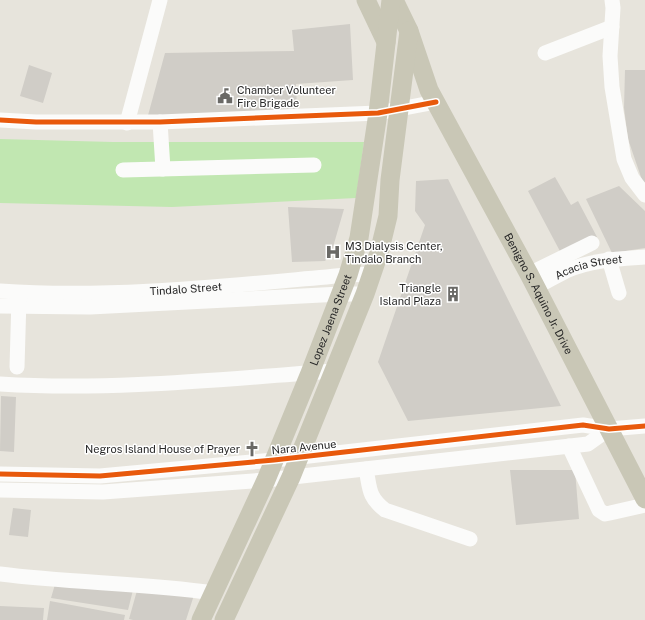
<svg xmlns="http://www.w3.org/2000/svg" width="645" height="620" viewBox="0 0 645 620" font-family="'Public Sans',sans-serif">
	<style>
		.green { fill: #c1e7b1 }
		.building { fill: #d0cdc7 }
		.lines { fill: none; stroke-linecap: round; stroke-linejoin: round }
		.minor { stroke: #fbfbfa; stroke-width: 15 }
		.major { stroke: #c9c7b6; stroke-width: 19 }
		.cycleway-casing { stroke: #fff; stroke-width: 8 }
		.cycleway { stroke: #e8590c; stroke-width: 5 }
		.labels { text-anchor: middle; stroke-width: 3; stroke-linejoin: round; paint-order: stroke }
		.poi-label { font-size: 11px; fill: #272727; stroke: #fff; text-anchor: start }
		.street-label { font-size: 11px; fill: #272727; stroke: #fff }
	</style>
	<rect width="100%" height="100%" fill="#e7e4dc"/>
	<path class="green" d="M0 139 113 142H364L356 198 172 207 0 203Z"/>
	<path class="building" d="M350 24 353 80 296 84 297 109 147 119 165 53 294 51 292 30Z
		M29 65 52 73 43 103 20 96Z
		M625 70H645V183L642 180 628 139 624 108Z
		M555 177 571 205 578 201 597 237 562 255 528 191Z
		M448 179 561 406 408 421 378 362 425 225 415 211 416 181Z
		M619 186 645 211V248L612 253 586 199Z
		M288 207 344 209 331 254 325 261 292 262Z
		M1 396 16 397 14 452 0 451Z
		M510 470H575L579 519 516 525Z
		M13 508 31 510 28 537 9 535Z
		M56 581 134 586 128 610 51 598Z
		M138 587 194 595 186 620H133L129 619Z
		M50 601 125 615 124 620H47Z
		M0 606 44 608 43 620H0Z"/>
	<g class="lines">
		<g class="minor">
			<path d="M612 0 613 8 610 56 612 87 624 159 632 178 645 195"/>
			<path d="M545 53 612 27"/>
			<path d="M0 120 36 122H160L378 113 436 102"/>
			<path d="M160 122 163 169"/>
			<path d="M127 123 160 0"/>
			<path d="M123 170 314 165"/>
			<path d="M609 259 619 293"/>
			<path d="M529 274 592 243"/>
			<path id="s1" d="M536 287C546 282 556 276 566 271 591 260 618 259 645 257"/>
			<path id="s2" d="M0 291C116 299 233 285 348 275L371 274"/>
			<path d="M0 306 90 307 341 294H365"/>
			<path d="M17 367 19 298"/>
			<path d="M0 384C111 391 223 379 334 371"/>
			<path d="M569 446 599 510 605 514 610 513 645 505"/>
			<path d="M366 469C370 488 368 497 385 510L470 539"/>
			<path d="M0 474 100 476 274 460 583 425 609 429 645 426"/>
			<path d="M0 490 103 492 266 480 588 444 609 429"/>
			<path d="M0 574C71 583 143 583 214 593"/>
		</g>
		<g class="major">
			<path d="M366 0 386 42"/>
			<path id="s3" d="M394 0 409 31 429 90 529 274 645 499"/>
			<path id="s4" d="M201 620 266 480 310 373 348 275 359 238 378 113 391 0"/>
			<path d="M224 620 291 477 365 294 379 253 388 216 390 180 409 31"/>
		</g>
		<g class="cycleway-casing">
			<path id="cycleway" d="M0 120 36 122H160L378 113 436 102
				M0 474 100 476 274 460 583 425 609 429 645 426"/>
		</g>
		<use href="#cycleway" class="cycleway"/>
	</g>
	<defs>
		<g id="civic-bare" transform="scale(1.2)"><path d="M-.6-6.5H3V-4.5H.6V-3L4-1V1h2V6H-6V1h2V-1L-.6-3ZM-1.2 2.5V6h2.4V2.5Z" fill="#6a6966" stroke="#fff" stroke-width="2.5" paint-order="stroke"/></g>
		<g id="hospital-bare" transform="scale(1.2)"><path d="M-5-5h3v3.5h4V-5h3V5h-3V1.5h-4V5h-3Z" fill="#6a6966" stroke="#fff" stroke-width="2.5" paint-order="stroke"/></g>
		<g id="building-bare" transform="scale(1.2)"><path d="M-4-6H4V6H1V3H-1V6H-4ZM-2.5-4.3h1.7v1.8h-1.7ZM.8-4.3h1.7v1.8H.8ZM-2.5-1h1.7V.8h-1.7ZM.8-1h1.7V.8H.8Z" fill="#6a6966" stroke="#fff" stroke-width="2.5" paint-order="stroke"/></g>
		<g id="church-bare" transform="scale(1.2)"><path d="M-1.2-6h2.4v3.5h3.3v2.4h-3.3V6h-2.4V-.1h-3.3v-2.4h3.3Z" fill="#6a6966" stroke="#fff" stroke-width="2.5" paint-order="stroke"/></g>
	</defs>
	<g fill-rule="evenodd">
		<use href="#civic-bare" x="225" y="96"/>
		<use href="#hospital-bare" x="333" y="252"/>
		<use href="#building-bare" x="453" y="294"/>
		<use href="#church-bare" x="252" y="449"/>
	</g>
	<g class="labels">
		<g class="poi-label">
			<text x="237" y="94">Chamber Volunteer<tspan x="237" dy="13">Fire Brigade</tspan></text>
			<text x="345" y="250">M3 Dialysis Center,<tspan x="345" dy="13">Tindalo Branch</tspan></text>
			<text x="441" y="292" text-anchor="end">Triangle<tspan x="441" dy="13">Island Plaza</tspan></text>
			<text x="240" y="453" text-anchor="end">Negros Island House of Prayer</text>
		</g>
		<g class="street-label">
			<text dy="4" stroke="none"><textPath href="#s1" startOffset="57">Acacia Street</textPath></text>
			<text dy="4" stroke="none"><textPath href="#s2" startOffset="186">Tindalo Street</textPath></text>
			<text dy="4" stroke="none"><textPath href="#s3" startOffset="328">Benigno S. Aquino Jr. Drive</textPath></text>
			<text dy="4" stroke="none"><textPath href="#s4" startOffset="327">Lopez Jaena Street</textPath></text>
			<text transform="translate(304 447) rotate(-6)" y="4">Nara Avenue</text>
		</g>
	</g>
</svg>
